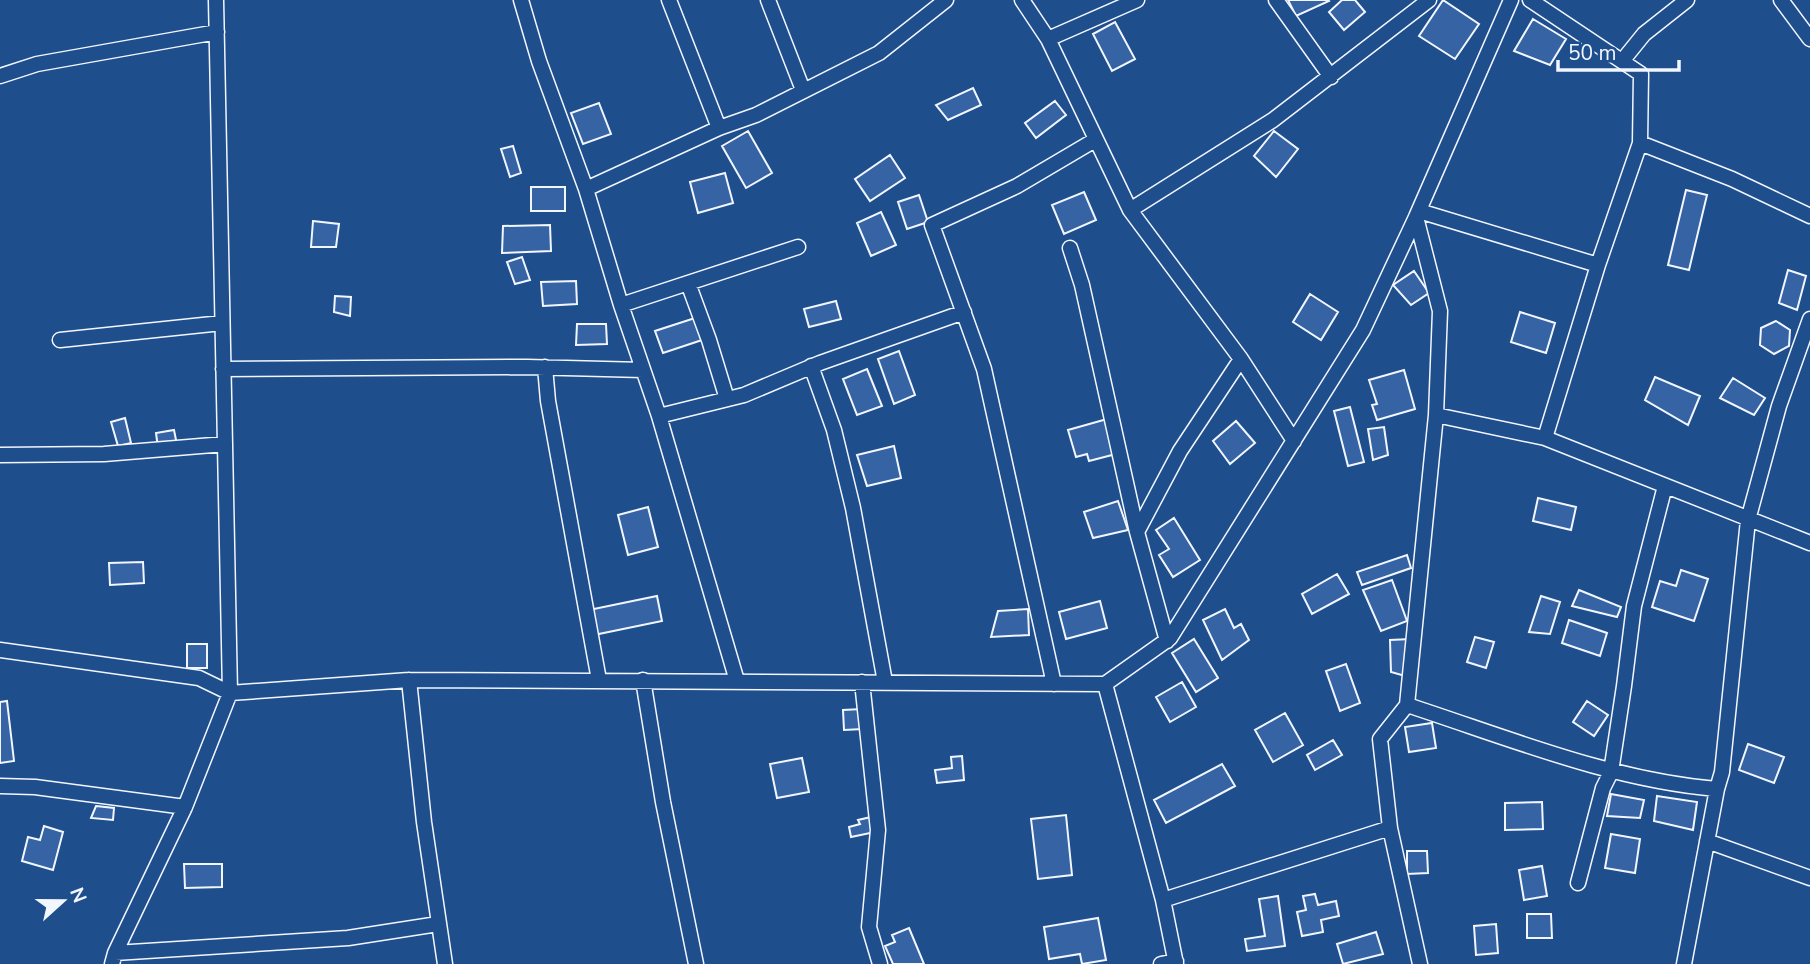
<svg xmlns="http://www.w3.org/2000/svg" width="1810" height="964" viewBox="0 0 1810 964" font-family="'Nunito Sans',sans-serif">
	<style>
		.building { fill: #3563a3; stroke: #f2f6ff; stroke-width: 2 }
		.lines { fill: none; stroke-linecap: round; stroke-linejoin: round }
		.street-casing { stroke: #f2f6ff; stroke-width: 17 }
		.street { stroke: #1f4e8c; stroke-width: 14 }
	</style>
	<rect width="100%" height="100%" fill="#1f4e8c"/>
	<path class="building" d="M1288 0H1328L1329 1 1296 16Z
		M1342 0H1355L1365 12 1344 30 1329 12Z
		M1443 0 1479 24 1455 59 1419 36Z
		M1533 19 1566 39 1550 65 1514 51Z
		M1115 22 1135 59 1112 71 1093 34Z
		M973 88 981 105 948 120 936 105Z
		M1055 101 1066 115 1036 138 1025 123Z
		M599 103 611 134 583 144 571 113Z
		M748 131 772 173 746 188 722 146Z
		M1274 131 1298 149 1276 177 1254 156Z
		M513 146 521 173 510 177 501 149Z
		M890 155 905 178 870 201 855 179Z
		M725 173 733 203 698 213 690 182Z
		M531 187H565V211H531Z
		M1686 190 1707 195 1689 270 1668 265Z
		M1084 192 1096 220 1064 234 1052 205Z
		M919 195 928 222 907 229 898 202Z
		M881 212 896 245 871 256 857 223Z
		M313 221 339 224 336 247H311Z
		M550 225 551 251 502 253 503 226Z
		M522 257 530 280 515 284 507 262Z
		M1788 270 1806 276 1797 310 1779 303Z
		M1414 271 1429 293 1411 305 1393 285Z
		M576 281 577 304 543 306 541 282Z
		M1310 294 1338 312 1321 340 1293 322Z
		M335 296 351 297 350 316 334 312Z
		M836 301 841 319 809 327 804 309Z
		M1520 312 1555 323 1546 353 1511 342Z
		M698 317 705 339 663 353 655 331Z
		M1776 321 1790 330 1789 346 1774 354 1760 345 1761 328Z
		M577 324H606L607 344 576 345Z
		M899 351 915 395 894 404 878 359Z
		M867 369 882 406 857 415 843 379Z
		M1404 370 1415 409 1377 420 1372 405 1377 404 1369 380Z
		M1655 377 1700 396 1688 425 1645 400Z
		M1733 378 1765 398 1754 415 1720 398Z
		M1350 407 1364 462 1348 466 1334 411Z
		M125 418 131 443 118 446 111 422Z
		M1107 419 1116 454 1089 461 1087 454 1076 457 1068 430Z
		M1236 421 1255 443 1230 464 1213 441Z
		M1384 427 1388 455 1373 460 1368 429Z
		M174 430 177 445 158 448 156 433Z
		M894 446 901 478 867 486 857 455Z
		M1538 498 1576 507 1571 530 1533 521Z
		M1118 501 1128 530 1093 538 1084 512Z
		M648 507 658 547 628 555 618 515Z
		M1174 518 1200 560 1173 577 1159 555 1169 549 1156 530Z
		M1407 555 1411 568 1362 585 1357 572Z
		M143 562 144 583 110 585 109 563Z
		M1681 570 1708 579 1694 621 1652 607 1660 581 1676 586Z
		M1337 574 1349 594 1312 614 1302 594Z
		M1392 580 1407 621 1381 631 1363 590Z
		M1579 590 1621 607 1617 617 1572 606Z
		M657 596 662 621 589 636 584 611Z
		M1541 596 1560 602 1550 634 1529 632Z
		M1100 601 1107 628 1066 639 1059 612Z
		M1028 609 1029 635 991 637 998 611Z
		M1225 609 1234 628 1241 624 1249 640 1222 660 1203 620Z
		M1569 620 1607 633 1600 656 1562 643Z
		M1475 637 1494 642 1486 668 1467 662Z
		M1194 639 1218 678 1196 692 1172 653Z
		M1411 639 1412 678 1391 672 1390 640Z
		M187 644H207V668H187Z
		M1346 664 1360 703 1340 711 1326 671Z
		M1182 682 1196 707 1170 722 1156 697Z
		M7 701 14 761 0 763V702Z
		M1587 701 1608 715 1594 736 1573 722Z
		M862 709 863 729 844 730 843 710Z
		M1285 713 1303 745 1273 762 1255 730Z
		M1432 723 1436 748 1409 752 1405 727Z
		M1333 740 1342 755 1315 770 1307 755Z
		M1748 744 1784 757 1774 783 1739 770Z
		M962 756 964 780 937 783 935 770 952 768 951 757Z
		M802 758 809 792 777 798 770 764Z
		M1222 764 1235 786 1166 823 1154 800Z
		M1611 794 1644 800 1640 818 1607 816Z
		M1657 796 1697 802 1693 830 1654 821Z
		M1542 802 1543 829 1505 830V803Z
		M96 806 114 808 113 820 91 818Z
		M1066 815 1072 875 1038 879 1031 819Z
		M871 817 875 832 851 837 849 827 860 824 858 820Z
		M44 826 63 832 53 870 22 861 28 837 40 840Z
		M1611 834 1640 839 1635 873 1605 868Z
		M1407 851H1427L1428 873 1407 874Z
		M184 864H222V887L185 888Z
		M1542 866 1547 896 1524 900 1519 870Z
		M1315 894 1318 905 1336 901 1339 916 1321 920 1323 932 1302 936 1297 912 1306 910 1303 896Z
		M1278 896 1285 946 1247 951 1245 939 1265 936 1259 899Z
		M1527 914H1551L1552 938H1527Z
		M1098 918 1106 960 1082 964 1080 954 1049 959 1044 927Z
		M1496 924 1498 953 1476 955 1474 926Z
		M909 928 924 964H893L885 946 895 942 892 935Z
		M1376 932 1383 954 1343 964 1337 944Z"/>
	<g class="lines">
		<g class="street-casing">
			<path id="street" d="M521 0 539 61 586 189 621 305 659 416 737 681
				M669 0 719 128
				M768 0 803 90
				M1022 0 1048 39 1130 210 1241 359 1294 441
				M1276 0 1331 77
				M1530 0 1641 74 1640 143 1598 265 1545 438
				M1781 0 1810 39
				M1048 39 1137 0
				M1623 60 1644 34 1687 0
				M0 76 37 64 217 32
				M1640 143 1732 179 1810 216
				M586 189 719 128 756 115 879 53 946 0
				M1130 210 1273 120 1429 0
				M1419 211 1598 265
				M1416 217 1440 311 1436 415 1407 705 1380 739 1390 828 1420 964
				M1070 248 1082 285 1137 532 1167 641
				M688 283 709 340 727 399
				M621 305 798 247
				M60 340 222 323
				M811 366 834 430 853 508 885 682
				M545 367 548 401 599 680
				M223 369 527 367 643 370
				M1436 415 1545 438 1810 543
				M659 416 744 395 820 363 964 312
				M0 455 104 454 225 444
				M1137 532 1180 451 1241 359
				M0 650 199 678 230 693 409 680 1105 684 1170 638 1363 330 1416 217 1511 0
				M409 680 424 822 445 964
				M643 680 663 802 696 964
				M862 682 878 830 869 927 880 964
				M1054 684 984 369 932 225 1017 186 1095 140
				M1105 684 1163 900 1176 964
				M1407 705C1509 738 1610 780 1717 789
				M0 786 35 787 185 807
				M1707 841 1810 878
				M1578 883 1603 788 1611 772 1624 686 1634 606 1665 486
				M1163 900 1390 828
				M115 953 348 938 438 924
				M112 964 115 953 185 807 230 693 216 0
				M1161 964 1176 961
				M1684 964 1717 789 1722 772 1748 520 1779 406 1810 319"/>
		</g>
		<use href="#street" class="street"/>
	</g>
	<g transform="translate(63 901) rotate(69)" stroke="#1f4e8c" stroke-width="5" paint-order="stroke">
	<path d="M0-5L12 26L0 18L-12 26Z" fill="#f2f6ff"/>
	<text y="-10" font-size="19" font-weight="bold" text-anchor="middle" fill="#f2f6ff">N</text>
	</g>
	<path d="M1558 60v10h121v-10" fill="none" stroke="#f2f6ff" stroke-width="3.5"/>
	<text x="1568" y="60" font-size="21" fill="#f2f6ff" stroke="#1f4e8c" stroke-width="5" paint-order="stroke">50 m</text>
</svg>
